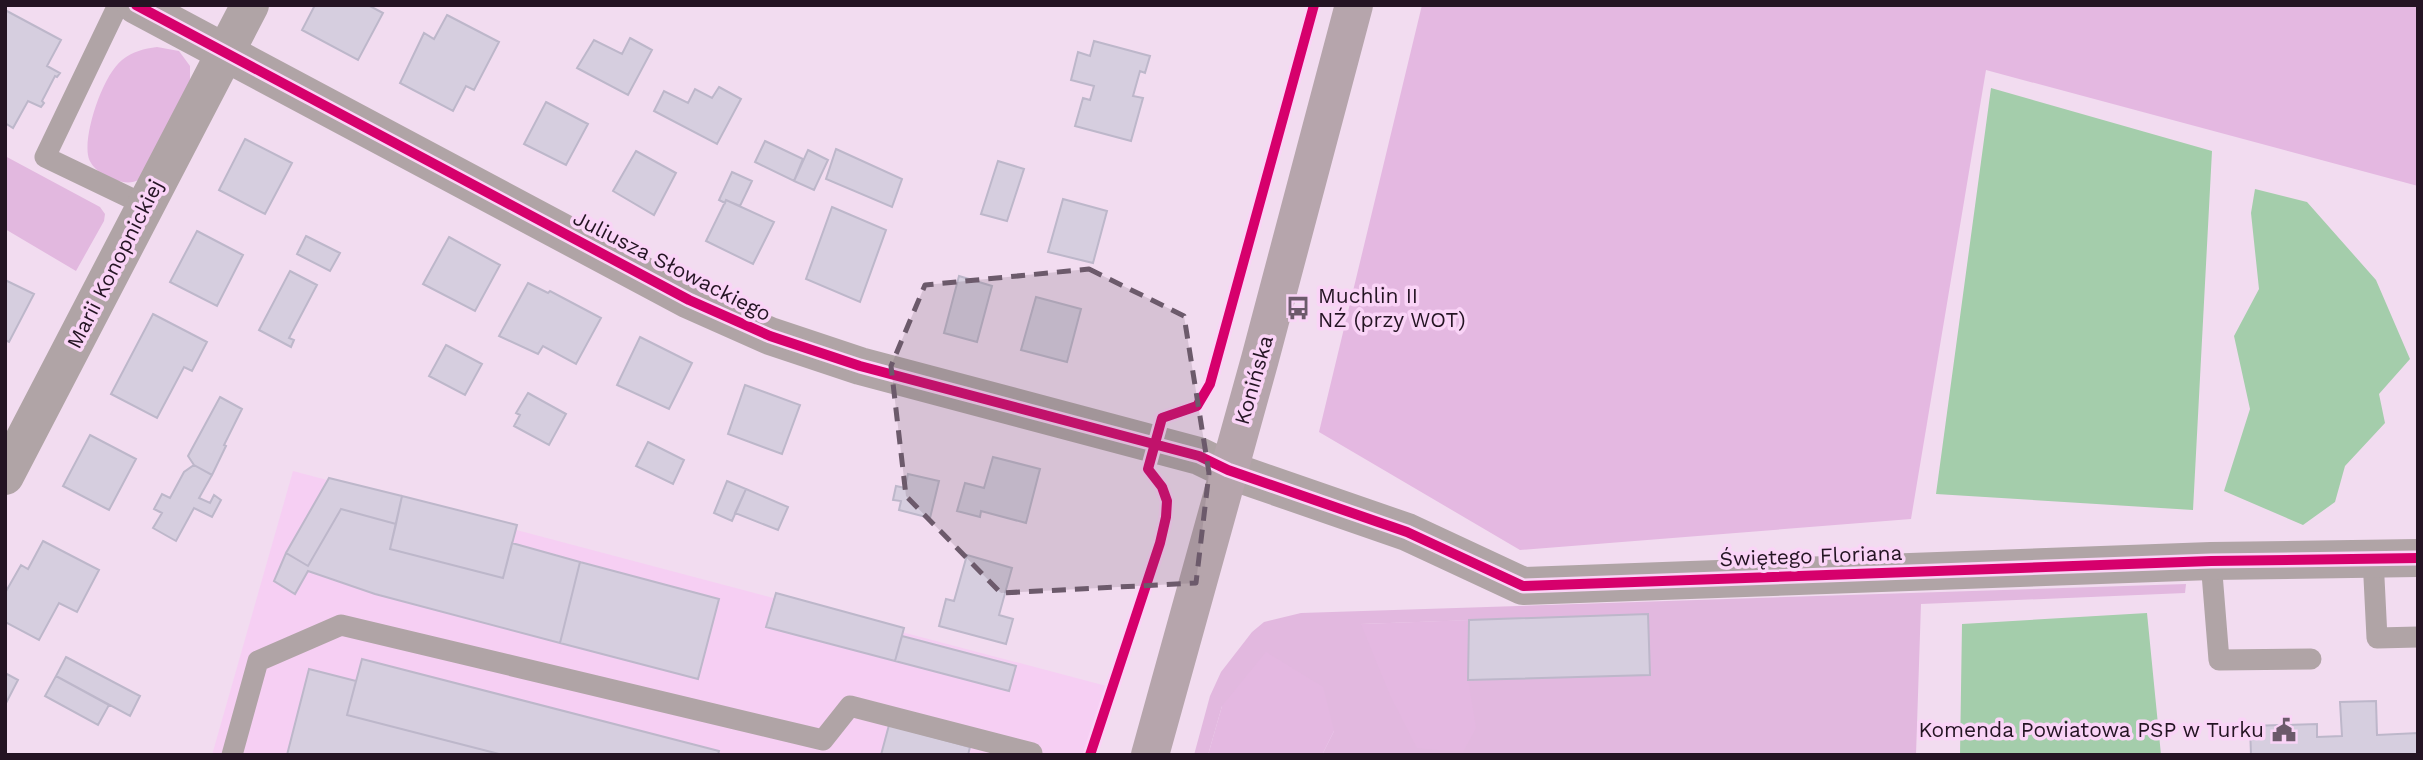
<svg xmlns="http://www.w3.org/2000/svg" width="2423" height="760" viewBox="0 0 2423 760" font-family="'Work Sans',sans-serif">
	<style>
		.built { fill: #f6cff3 }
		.green { fill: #e2b8df; fill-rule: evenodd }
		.forest { fill: #e4b8e1 }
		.water { fill: #a4cdab }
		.building { fill: #d6cedf; stroke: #bdb7ca; stroke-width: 2 }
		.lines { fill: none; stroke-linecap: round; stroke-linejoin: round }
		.service { stroke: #b0a4a6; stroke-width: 21 }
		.minor { stroke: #b0a4a6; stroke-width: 38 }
		.primary { stroke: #b6a5ac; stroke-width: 38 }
		.cycleway-casing { stroke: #fad4f7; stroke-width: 15 }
		.cycleway { stroke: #d6006c; stroke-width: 10 }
		.marked { fill: #6c5a6b; fill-opacity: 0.2; stroke: #6c5a6b; stroke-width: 5; stroke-dasharray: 14 9; stroke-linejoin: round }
		.labels { text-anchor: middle; stroke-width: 7; stroke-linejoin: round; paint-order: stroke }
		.street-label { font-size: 21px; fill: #241423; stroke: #fad4f7 }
		.poi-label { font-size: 21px; fill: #241423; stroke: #fad4f7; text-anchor: start }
	</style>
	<rect width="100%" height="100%" fill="#f2dcf0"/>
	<path class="built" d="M293 471 1114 688 1095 755H212Z"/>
	<path class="green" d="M5 156 100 207 105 214 104 221 76 271 5 229Z
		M2186 584 2185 593 1921 604 1916 755H1322L1334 731 1222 706 1208 755H1194L1210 696 1221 672 1252 632 1264 622 1301 613ZM1648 614 1649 675 1468 680 1361 624Z"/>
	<path class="forest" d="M1422 5H2418V186L1986 70 1911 519 1520 550 1319 432Z
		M157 47 179 51 190 66V82L141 179C130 184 126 183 115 180 104 176 90 168 88 155 84 132 103 75 122 60 133 51 144 49 157 47Z
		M1469 620 1468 680 1476 728 1463 752 1417 748 1390 695 1361 624Z
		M1266 652 1323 687 1334 731 1322 755H1208L1222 706Z"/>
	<path class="water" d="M1991 88 2212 151 2193 510 1936 494Z
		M2255 189 2307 202 2376 280 2410 359 2379 394 2385 423 2345 466 2335 502 2303 525 2224 491 2250 409 2234 336 2259 289 2251 213Z
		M2147 613 2161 755H1960L1962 624Z"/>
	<path class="building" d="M315 5H368L383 13 358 60 302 30Z
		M5 10 61 40 47 66 60 73 57 77 55 76 42 101 44 103 41 107 28 101 13 128 5 123Z
		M447 15 499 42 474 90 466 86 453 111 400 83 424 33 434 39Z
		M630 38 652 50 628 95 577 68 594 40 622 54Z
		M1094 41 1150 56 1145 73 1140 71 1133 96 1143 98 1131 141 1075 126 1083 98 1090 100 1094 86 1071 80 1078 52 1090 56Z
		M719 87 741 99 717 144 654 111 664 91 688 103 695 89 712 98Z
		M546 102 588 124 566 165 524 144Z
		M245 139 292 163 265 214 219 190Z
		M765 141 803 159 794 181 755 162Z
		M836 149 902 179 892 207 826 179Z
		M808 150 828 160 814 190 794 181Z
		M636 151 676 173 654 215 613 191Z
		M998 161 1024 169 1007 221 981 214Z
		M732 172 752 181 740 206 726 200 725 203 719 200Z
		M1063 199 1107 211 1093 263 1048 252Z
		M726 200 774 222 753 264 706 241Z
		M832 207 886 230 860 302 806 279Z
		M197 231 243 255 217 306 170 282Z
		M306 236 340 253 330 271 297 254Z
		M449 237 500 265 475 311 423 284Z
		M290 271 317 285 289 338 294 340 291 347 259 330Z
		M959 276 992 286 977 342 944 333Z
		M5 280 34 294 9 342 5 340Z
		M528 283 548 293 550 291 601 318 576 364 543 346 538 354 499 336Z
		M1036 297 1081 309 1067 362 1021 350Z
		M153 314 207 342 192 371 184 367 157 418 111 394Z
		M640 337 692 363 669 409 617 385Z
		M446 345 482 364 465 395 429 376Z
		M745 385 800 405 782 454 728 434Z
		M528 393 566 414 549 445 514 426 520 415 516 413Z
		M220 397 242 409 224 445 226 446 212 475 194 465 188 456Z
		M90 435 136 459 109 510 63 486Z
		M648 442 684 460 673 484 636 466Z
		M993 457 1040 469 1026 523 981 511 980 517 957 511 965 483 984 488Z
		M194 465 212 475 199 498 210 503 214 495 221 500 212 517 194 508 176 541 153 528 162 513 154 509 162 494 170 498 184 472Z
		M908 474 939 481 930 518 899 510 901 501 893 500 896 486 905 488Z
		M329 478 402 496 396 524 341 509 308 566 286 553Z
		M727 481 746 489 732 521 714 513Z
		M746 489 788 507 778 530 735 513Z
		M402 496 517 525 503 578 390 549Z
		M341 509 396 524 390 549 503 578 512 543 580 562 560 643 375 594 308 571 295 594 274 581 286 553 308 566Z
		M43 541 99 570 77 612 59 603 39 640 5 622V593L21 565 28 569Z
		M967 555 1012 568 999 615 1013 619 1006 644 939 626 946 599 954 601Z
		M580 562 719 599 698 679 560 643Z
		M776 593 904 628 895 661 766 627Z
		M1648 614 1650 675 1468 680 1469 620Z
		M902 636 1016 666 1009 691 895 661Z
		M66 657 140 696 130 716 56 676Z
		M362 659 719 751 718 755H503L347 715Z
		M309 669 356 681 347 715 503 755H287Z
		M5 673 18 680 5 705Z
		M56 676 109 705 98 725 45 696Z
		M2376 701 2377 735 2418 733V755H2251L2250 726 2317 724V737L2342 736 2340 702Z
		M889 725 970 747 968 755H881Z"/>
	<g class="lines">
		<path class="service" d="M118 5 45 157 145 205
			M2373 558 2377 638 2418 637
			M2211 561 2219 660 2311 659
			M232 755 258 661 341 625 823 740 850 706 1032 753"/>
		<path class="minor" d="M136 5 689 300 770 336 860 366 1199 456 1228 470 1407 532 1523 586 2211 561 2418 558
			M5 476 250 5"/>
		<path class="primary" d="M1150 755 1260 359 1354 5"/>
		<g class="cycleway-casing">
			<path id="cycleway" d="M136 5 689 300 770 336 860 366 1199 456 1228 470 1407 532 1523 586 2211 561 2418 558
				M1090 755 1160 543 1166 517 1167 501 1162 487 1148 469 1162 418 1197 406 1210 384 1314 5"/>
		</g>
		<use href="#cycleway" class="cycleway"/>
	</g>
	<path class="marked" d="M1089 269 1184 316 1209 473 1196 583 1001 593 906 496 891 366 925 285Z"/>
	<defs>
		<g id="bus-bare" transform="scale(1.89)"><path d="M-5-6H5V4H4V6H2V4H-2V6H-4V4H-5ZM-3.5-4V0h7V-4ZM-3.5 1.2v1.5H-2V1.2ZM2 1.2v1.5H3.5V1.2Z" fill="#6c5a6b" stroke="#fad4f7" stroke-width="2.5" paint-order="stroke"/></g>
		<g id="civic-bare" transform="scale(1.89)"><path d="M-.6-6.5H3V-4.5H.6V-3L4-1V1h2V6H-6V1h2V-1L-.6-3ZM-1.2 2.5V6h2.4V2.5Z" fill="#6c5a6b" stroke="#fad4f7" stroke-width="2.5" paint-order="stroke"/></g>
	</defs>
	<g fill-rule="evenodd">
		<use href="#bus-bare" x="1298" y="308"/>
		<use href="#civic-bare" x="2284" y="730"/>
	</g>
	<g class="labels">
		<g class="street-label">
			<text transform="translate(115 264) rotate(-63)" y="7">Marii Konopnickiej</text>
			<text transform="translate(672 266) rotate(27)" y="7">Juliusza Słowackiego</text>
			<text transform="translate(1254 380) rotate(-74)" y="7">Konińska</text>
			<text transform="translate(1811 556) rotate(-2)" y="7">Świętego Floriana</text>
		</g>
		<g class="poi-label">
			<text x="1318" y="303">Muchlin II<tspan x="1318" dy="24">NŹ (przy WOT)</tspan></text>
			<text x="2264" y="737" text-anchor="end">Komenda Powiatowa PSP w Turku</text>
		</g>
	</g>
	<rect width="2423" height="760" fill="none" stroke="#241423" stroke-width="14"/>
</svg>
